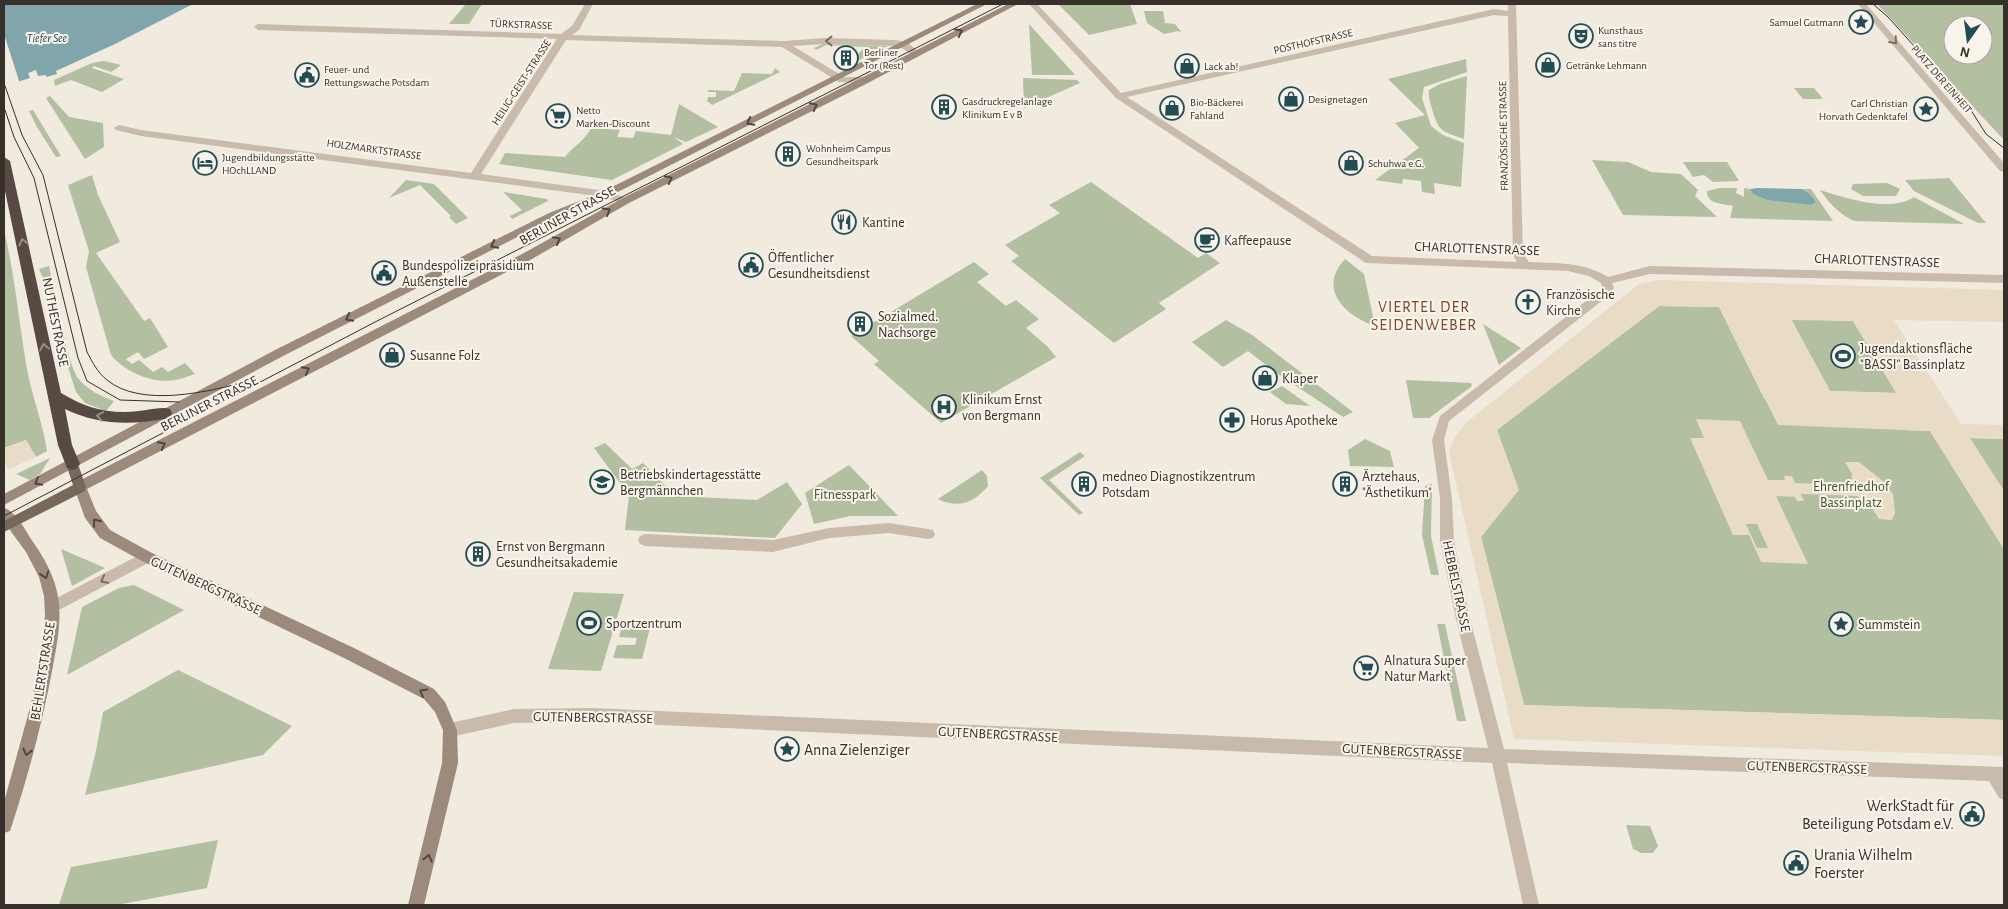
<svg xmlns="http://www.w3.org/2000/svg" width="2008" height="909" viewBox="0 0 2008 909" font-family="'Alegreya Sans',sans-serif">
	<style>
		.green { fill: #b2bfa0; fill-rule: evenodd }
		.plaza { fill: #e8dcc7; fill-rule: evenodd }
		.water { fill: #80a6ac }
		.pier { fill: #f1eadf }
		.lines { fill: none; stroke-linecap: round; stroke-linejoin: round }
		.street { fill: #c8bbac; fill-rule: evenodd }
		.secondary { fill: #9c8b7d; fill-rule: evenodd }
		.primary { fill: #77685c; fill-rule: evenodd }
		.highway { fill: #574a42; fill-rule: evenodd }
		.tram { stroke: #372f2a; stroke-width: 1 }
		.oneway { stroke: #50463f }
		.oneway2 { stroke: #786e64 }
		.oneway3 { stroke: #988e86 }
		.labels { text-anchor: middle; stroke-width: 4; stroke-linejoin: round; paint-order: stroke }
		.far-poi-label { font-size: 11px; fill: #372f2a; stroke: #f9f4eb; text-anchor: start }
		.far-street-label { font-size: 11px; fill: #372f2a; stroke: #f9f4eb }
		.far-water-label { font-size: 12px; font-style: italic; fill: #234d55; stroke: #f9f4eb }
		.street-label { font-size: 14px; fill: #372f2a; stroke: #f9f4eb }
		.poi-label { font-size: 14px; fill: #372f2a; stroke: #f9f4eb; text-anchor: start }
		.park-label { font-size: 14px; fill: #435330; stroke: #f9f4eb }
		.quarter-label { font-size: 16px; letter-spacing: 1px; fill: #7f4629; stroke: #f9f4eb }
		.near-poi-label { font-size: 16px; fill: #372f2a; stroke: #f9f4eb; text-anchor: start }
	</style>
	<rect width="100%" height="100%" fill="#f1eadf"/>
	<path class="green" d="M466 4H482L469 24H449Z
		M1058 4H1130L1137 24 1089 35Z
		M1877 4H2004V140ZM1953 25H1983V55H1953Z
		M1144 11H1163L1165 23 1175 24 1182 33 1178 31 1164 34 1147 23Z
		M1029 24 1075 75H1032Z
		M823 44 888 46 857 61 858 54 865 47 826 45 816 50 814 48Z
		M1466 59 1467 72 1424 87 1422 98 1431 126 1443 135 1464 143 1461 187 1434 183 1435 194 1422 192 1421 181 1403 179 1402 184 1375 180 1419 148 1395 123 1425 115 1388 79Z
		M104 61 121 65 111 72 94 66 92 68 124 79 102 92 71 80 55 86 54 80 92 63Z
		M775 68 780 72 712 105 707 101 708 97H716V92H707L709 90 734 91 742 73 772 74Z
		M1467 76 1464 139C1442 131 1439 133 1432 109 1430 102 1428 97 1429 90L1440 84Z
		M1023 78 1077 80 1080 83 1024 108Z
		M1794 88H1814L1823 99H1803Z
		M50 96 69 117 103 123 104 147 85 159 46 98Z
		M679 104 718 127 686 142 674 137 683 144 612 180 499 164 505 153 565 157C572 147 585 141 591 128L620 130 617 137 633 138 636 131 671 135Z
		M33 110 61 156 56 157 37 127 29 111Z
		M1592 160 1628 162 1651 172 1681 174 1698 190 1695 196 1717 217 1623 215Z
		M1683 162H1727L1739 181 1713 182 1704 175 1693 177Z
		M92 175 98 195 120 242 96 253 144 321 150 318 168 347 144 359 138 352 126 359 132 364 139 360 153 372 162 367 168 372 185 363 195 374C188 376 182 379 175 380 152 384 125 372 111 355L86 267 89 251 68 185Z
		M1949 178 1986 223H1978L1914 191 1905 180Z
		M406 180 434 184 468 218 456 224 449 217 451 216 420 185 389 198Z
		M1091 182 1198 258 1206 253 1220 263 1159 303 1166 309 1114 343 1011 261 1019 256 1005 245 1060 213 1049 205Z
		M1887 183 1900 189 1896 196H1863L1851 189 1853 184Z
		M1720 188H1737L1736 193 1744 197V188L1750 189 1753 194 1811 205 1815 202 1809 193 1802 189H1811L1833 221 1730 218 1733 206C1723 204 1706 204 1707 191Z
		M1820 190C1845 198 1891 213 1914 197L1964 224 1854 221C1838 213 1830 204 1820 190Z
		M503 192 547 199 548 201 512 219 510 216 522 210Z
		M4 230C15 276 19 323 27 369 32 397 43 423 47 451L36 457 26 440 4 448Z
		M1345 259 1364 274 1375 326C1345 316 1317 289 1345 259Z
		M974 262 989 274 977 282 1006 306 1016 300 1039 319 1026 328 1048 347 1056 357 941 423 874 364 879 361 851 336Z
		M49 266C54 288 67 363 78 378 86 389 102 397 114 401L106 411 85 403 76 392 66 361 53 300 39 269Z
		M1659 306 1719 307 1764 398 1901 430 1930 431 2004 549V720L1524 705 1481 537 1518 489 1497 430Z
		M1791 319 1853 321 1897 393 1830 391Z
		M1226 320 1252 335 1353 412 1343 417 1278 374 1248 351 1223 367 1192 342Z
		M1483 324 1521 348 1499 365Z
		M1406 380 1471 383 1472 386 1429 418H1413Z
		M1282 386 1310 406 1286 404 1270 392Z
		M1969 438 2004 439V491Z
		M1365 439 1390 451 1394 467 1350 466 1348 450Z
		M605 443 632 469 643 463 675 496 757 500 787 482 802 504 775 538 625 530 629 495 594 448Z
		M1080 452 1085 456 1049 480 1083 513 1079 515 1040 478Z
		M50 458 40 474 30 480 16 474Z
		M849 465 898 516H850L814 524 805 493Z
		M982 470 987 476 988 486C974 503 958 509 938 499Z
		M1432 484 1431 536 1439 575H1431L1422 535 1425 486Z
		M61 549 105 568 72 586Z
		M134 585 184 610 67 675 82 607 119 588Z
		M574 592 624 594 601 671 548 669Z
		M623 623 651 624 642 659 613 658 617 645H635L637 638 619 637Z
		M1437 624H1445L1466 721H1457Z
		M178 670 292 726 263 755 85 795 96 751 103 712Z
		M1626 825 1650 826 1658 846 1653 853H1641L1633 849Z
		M218 840 207 888 117 905H59L71 867Z"/>
	<path class="plaza" d="M1659 280 2004 290V322L1894 320 1961 424 2004 425V439L1970 438 2004 491V549L1930 431 1778 425 1719 307 1659 306 1497 430 1519 490 1481 537 1524 705 2004 720V756L1514 739 1449 452 1456 435 1466 423 1639 284ZM1791 320 1853 321 1896 393 1830 391Z
		M1696 419 1740 421 1768 480H1785L1784 476H1792L1795 483 1851 485 1852 474 1845 462H1859L1884 482 1893 494 1895 513 1892 520 1879 519 1870 505 1857 496 1801 494 1804 501H1797L1795 497 1776 496 1808 564 1761 562 1749 535H1733L1690 438H1704ZM1746 524H1757L1768 548H1757Z
		M26 440 36 457 9 469 4 462V448Z"/>
	<path class="water" d="M4 4H193L115 44 56 71 57 74 46 77V75L38 76 36 70 28 73 30 78 4 86Z
		M1757 188 1802 189 1809 193 1816 202 1811 205 1768 200 1753 194 1750 189Z"/>
	<path class="pier" d="M4 34 20 84 4 89Z"/>
	<g class="lines">
		<path class="street" d="M585 4H593L579 30 572 35 784 41 824 38 895 40 907 42 921 54 917 57C908 54 904 47 895 46L824 44 793 46 844 77H867L872 80 867 83 839 82 782 47 566 40 481 174 606 191 629 199 630 201 629 203 625 204 604 197 141 136 116 130 114 128 119 125 141 130 471 173 557 39 258 30 254 27 258 24 561 34 572 26Z
			M1029 4H1037L1121 93 1494 9 1508 11V4H1516L1523 254 1529 262C1556 263 1584 262 1608 277L1650 266 2004 275V283L1650 274 1612 283 1614 288 1608 296 1449 421 1444 440 1452 499 1454 541 1470 619 1504 749 2004 767V800L1999 798 1989 781 1507 763 1539 905H1523L1492 763 593 722 514 723 450 737 445 735 443 730 445 725 450 723 514 709 593 708 1488 748 1456 619 1440 541V499L1432 440 1440 416 1600 290 1602 287 1601 283 1589 276 1568 271 1366 263 1116 98ZM1494 15 1508 16 1513 255 1517 262 1372 256 1127 97Z
			M1858 4H1866L2004 163V172L2000 171Z
			M889 523 928 529 933 530 935 534 933 538 928 539 889 533 829 538 773 552 645 546 640 544 638 540 640 536 645 534 773 540 829 528Z
			M147 551 152 553 154 557 152 561 57 611 52 613 47 611 45 607 47 603Z"/>
		<path class="secondary" d="M977 4H987L610 196 557 217 285 355 4 505V494L277 349 549 213 602 192Z
			M1008 4H1018L864 85 629 203 532 259 87 489 96 511 110 530 152 553 354 648 434 689 445 702 457 730 458 763 424 905H408L442 763 443 730 435 712 424 699 344 658 142 561 100 538 85 518 74 487 75 483 524 253 621 199Z
			M4 508C15 511 25 529 31 539 43 556 55 576 58 597 62 620 57 643 53 666 43 720 29 773 12 825L10 831 4 833V802L31 704 42 644 45 615 44 596 39 577 26 552 4 522Z"/>
		<path class="primary" d="M72 459 76 460 78 464 86 487 85 491 4 532V521L73 485 66 464 68 460Z"/>
		<path class="highway" d="M4 157 10 161 61 393C86 408 110 415 139 411 149 410 161 406 170 409L172 413 170 417 165 419C129 425 98 425 65 409L72 445 80 464 77 468 72 470 67 468 58 445 4 186Z"/>
		<path class="tram" d="M1873 4 1888 17 1969 107 1986 134 2004 148
			M4 83 22 135 43 175 87 352C93 363 97 372 107 380 141 408 209 392 248 381
			M4 107 14 137 34 178 78 358 87 381 120 400 179 402
			M4 516 377 321 1003 4"/>
	</g>
	<defs><path id="oneway-chevron" d="M-2-3.5L2.5 0L-2 3.5" fill="none" stroke-width="1.6" stroke-linecap="round" stroke-linejoin="round" transform="scale(1.25)"/></defs>
	<g class="oneway">
		<use href="#oneway-chevron" transform="translate(959 32) rotate(-27)"/>
		<use href="#oneway-chevron" transform="translate(814 106) rotate(-26)"/>
		<use href="#oneway-chevron" transform="translate(750 122) rotate(153)"/>
		<use href="#oneway-chevron" transform="translate(669 179) rotate(-26)"/>
		<use href="#oneway-chevron" transform="translate(607 211) rotate(-30)"/>
		<use href="#oneway-chevron" transform="translate(557 240) rotate(-29)"/>
		<use href="#oneway-chevron" transform="translate(494 245) rotate(153)"/>
		<use href="#oneway-chevron" transform="translate(349 318) rotate(153)"/>
		<use href="#oneway-chevron" transform="translate(306 370) rotate(-27)"/>
		<use href="#oneway-chevron" transform="translate(162 445) rotate(-27)"/>
		<use href="#oneway-chevron" transform="translate(38 482) rotate(152)"/>
		<use href="#oneway-chevron" transform="translate(96 522) rotate(-128)"/>
		<use href="#oneway-chevron" transform="translate(45 575) rotate(70)"/>
		<use href="#oneway-chevron" transform="translate(423 692) rotate(-150)"/>
		<use href="#oneway-chevron" transform="translate(27 752) rotate(104)"/>
		<use href="#oneway-chevron" transform="translate(428 858) rotate(-77)"/>
	</g>
	<g class="oneway2">
		<use href="#oneway-chevron" transform="translate(829 41) rotate(-180)"/>
		<use href="#oneway-chevron" transform="translate(1894 41) rotate(49)"/>
		<use href="#oneway-chevron" transform="translate(104 580) rotate(152)"/>
	</g>
	<g class="oneway3">
		<use href="#oneway-chevron" transform="translate(23 242) rotate(-103)"/>
		<use href="#oneway-chevron" transform="translate(44 347) rotate(-101)"/>
		<use href="#oneway-chevron" transform="translate(100 416) rotate(-170)"/>
	</g>
	<defs>
		<g id="sight-ring" transform="scale(1.25)"><circle r="9.5" fill="#f9f4eb" stroke="#234d55" stroke-width="1.5"/><path d="M0-6L1.8-2.2L6-1.7L2.9 1.2L3.7 5.4L0 3.3L-3.7 5.4L-2.9 1.2L-6-1.7L-1.8-2.2Z" fill="#234d55"/></g>
		<g id="theatre-ring" transform="scale(1.25)"><circle r="9.5" fill="#f9f4eb" stroke="#234d55" stroke-width="1.5"/><path d="M-5-5.5Q0-4 5-5.5V0Q5 5 0 6Q-5 5-5 0ZM-3.3-2.5H-1v1.5H-3.3ZM1-2.5H3.3v1.5H1ZM-2.8 1Q0 5.5 2.8 1Z" fill="#234d55"/></g>
		<g id="building-ring" transform="scale(1.25)"><circle r="9.5" fill="#f9f4eb" stroke="#234d55" stroke-width="1.5"/><path d="M-4-6H4V6H1V3H-1V6H-4ZM-2.5-4.3h1.7v1.8h-1.7ZM.8-4.3h1.7v1.8H.8ZM-2.5-1h1.7V.8h-1.7ZM.8-1h1.7V.8H.8Z" fill="#234d55"/></g>
		<g id="shop-ring" transform="scale(1.25)"><circle r="9.5" fill="#f9f4eb" stroke="#234d55" stroke-width="1.5"/><path d="M-5-2.5h2.3a2.7 3.5 0 0 1 5.4 0H5L5.5 6h-11ZM-1.5-2.5h3a1.5 2.3 0 0 0-3 0Z" fill="#234d55"/></g>
		<g id="civic-ring" transform="scale(1.25)"><circle r="9.5" fill="#f9f4eb" stroke="#234d55" stroke-width="1.5"/><path d="M-.6-6.5H3V-4.5H.6V-3L4-1V1h2V6H-6V1h2V-1L-.6-3ZM-1.2 2.5V6h2.4V2.5Z" fill="#234d55"/></g>
		<g id="supermarket-ring" transform="scale(1.25)"><circle r="9.5" fill="#f9f4eb" stroke="#234d55" stroke-width="1.5"/><path d="M-6-5.5h2.5l.6 2H6L4.5 2H-2.5L-4.4-4H-6ZM-1.5 3.2a1.3 1.3 0 1 0 .1 0ZM3 3.2a1.3 1.3 0 1 0 .1 0Z" fill="#234d55"/></g>
		<g id="hotel-ring" transform="scale(1.25)"><circle r="9.5" fill="#f9f4eb" stroke="#234d55" stroke-width="1.5"/><path d="M-6-4.5h1.5V1H6V5H4.5V3h-9V5H-6ZM-4 0a1.8 1.8 0 1 1 3.6 0ZM.5 0V-2.5h3Q6-2.5 6 0Z" fill="#234d55"/></g>
		<g id="restaurant-ring" transform="scale(1.25)"><circle r="9.5" fill="#f9f4eb" stroke="#234d55" stroke-width="1.5"/><path d="M-5-6h1v4h1v-4h1v4h1v-4h1v5L-1.5 .5V6h-2V.5L-5-1ZM5-6V6H3V1.5H1.5Q1.5-4 5-6Z" fill="#234d55"/></g>
		<g id="cafe-ring" transform="scale(1.25)"><circle r="9.5" fill="#f9f4eb" stroke="#234d55" stroke-width="1.5"/><path d="M-5.5-4.5H6V0H3Q3 3.5 0 3.5H-2.5Q-5.5 3.5-5.5 0ZM3-3.2v2h1.7v-2ZM-6 4.5H4V6H-6Z" fill="#234d55"/></g>
		<g id="church-ring" transform="scale(1.25)"><circle r="9.5" fill="#f9f4eb" stroke="#234d55" stroke-width="1.5"/><path d="M-1.2-6h2.4v3.5h3.3v2.4h-3.3V6h-2.4V-.1h-3.3v-2.4h3.3Z" fill="#234d55"/></g>
		<g id="stadium-ring" transform="scale(1.25)"><circle r="9.5" fill="#f9f4eb" stroke="#234d55" stroke-width="1.5"/><path d="M0-5a6.5 5 0 1 0 0 10a6.5 5 0 1 0 0-10ZM-3.5-1.8h7v3.6h-7Z" fill="#234d55"/></g>
		<g id="hospital-ring" transform="scale(1.25)"><circle r="9.5" fill="#f9f4eb" stroke="#234d55" stroke-width="1.5"/><path d="M-5-5h3v3.5h4V-5h3V5h-3V1.5h-4V5h-3Z" fill="#234d55"/></g>
		<g id="pharmacy-ring" transform="scale(1.25)"><circle r="9.5" fill="#f9f4eb" stroke="#234d55" stroke-width="1.5"/><path d="M-2-6h4v4h4v4h-4v4h-4v-4h-4v-4h4Z" fill="#234d55"/></g>
		<g id="school-ring" transform="scale(1.25)"><circle r="9.5" fill="#f9f4eb" stroke="#234d55" stroke-width="1.5"/><path d="M0-5L7-2L0 1L-7-2ZM-4 1L0 2.5L4 1V4Q0 6-4 4Z" fill="#234d55"/></g>
	</defs>
	<g fill-rule="evenodd">
		<use href="#sight-ring" x="1861" y="22"/>
		<use href="#theatre-ring" x="1581" y="36"/>
		<use href="#building-ring" x="846" y="58"/>
		<use href="#shop-ring" x="1548" y="65"/>
		<use href="#shop-ring" x="1187" y="66"/>
		<use href="#civic-ring" x="307" y="75"/>
		<use href="#shop-ring" x="1291" y="99"/>
		<use href="#building-ring" x="944" y="107"/>
		<use href="#shop-ring" x="1172" y="108"/>
		<use href="#sight-ring" x="1926" y="109"/>
		<use href="#supermarket-ring" x="558" y="116"/>
		<use href="#building-ring" x="788" y="154"/>
		<use href="#hotel-ring" x="205" y="163"/>
		<use href="#shop-ring" x="1351" y="163"/>
		<use href="#restaurant-ring" x="844" y="222"/>
		<use href="#cafe-ring" x="1207" y="240"/>
		<use href="#civic-ring" x="751" y="265"/>
		<use href="#civic-ring" x="384" y="273"/>
		<use href="#church-ring" x="1528" y="302"/>
		<use href="#building-ring" x="860" y="324"/>
		<use href="#shop-ring" x="392" y="355"/>
		<use href="#stadium-ring" x="1843" y="356"/>
		<use href="#shop-ring" x="1265" y="378"/>
		<use href="#hospital-ring" x="944" y="407"/>
		<use href="#pharmacy-ring" x="1232" y="420"/>
		<use href="#school-ring" x="602" y="482"/>
		<use href="#building-ring" x="1084" y="484"/>
		<use href="#building-ring" x="1345" y="484"/>
		<use href="#building-ring" x="478" y="554"/>
		<use href="#stadium-ring" x="589" y="623"/>
		<use href="#sight-ring" x="1841" y="624"/>
		<use href="#supermarket-ring" x="1366" y="668"/>
		<use href="#sight-ring" x="787" y="749"/>
		<use href="#civic-ring" x="1972" y="814"/>
		<use href="#civic-ring" x="1796" y="863"/>
	</g>
	<g class="labels">
		<g class="far-poi-label">
			<text x="1844" y="26" text-anchor="end">Samuel Gutmann</text>
			<text x="1598" y="34">Kunsthaus<tspan x="1598" dy="13">sans titre</tspan></text>
			<text x="864" y="56">Berliner<tspan x="864" dy="13">Tor (Rest)</tspan></text>
			<text x="1566" y="69">Getränke Lehmann</text>
			<text x="1204" y="70">Lack ab!</text>
			<text x="324" y="73">Feuer- und<tspan x="324" dy="13">Rettungswache Potsdam</tspan></text>
			<text x="1308" y="103">Designetagen</text>
			<text x="962" y="105">Gasdruckregelanlage<tspan x="962" dy="13">Klinikum E v B</tspan></text>
			<text x="1190" y="106">Bio-Bäckerei<tspan x="1190" dy="13">Fahland</tspan></text>
			<text x="1908" y="107" text-anchor="end">Carl Christian<tspan x="1908" dy="13">Horvath Gedenktafel</tspan></text>
			<text x="576" y="114">Netto<tspan x="576" dy="13">Marken-Discount</tspan></text>
			<text x="806" y="152">Wohnheim Campus<tspan x="806" dy="13">Gesundheitspark</tspan></text>
			<text x="222" y="161">Jugendbildungsstätte<tspan x="222" dy="13">HOchLLAND</tspan></text>
			<text x="1368" y="167">Schuhwa e.G.</text>
		</g>
		<g class="far-street-label">
			<text transform="translate(521 24) rotate(2)" y="4">TÜRKSTRASSE</text>
			<text transform="translate(1313 41) rotate(-13)" y="4">POSTHOFSTRASSE</text>
			<text transform="translate(1942 79) rotate(49)" y="4">PLATZ DER EINHEIT</text>
			<text transform="translate(521 82) rotate(-57)" y="4">HEILIG-GEIST-STRASSE</text>
			<text transform="translate(1503 136) rotate(-91)" y="4">FRANZÖSISCHE STRASSE</text>
			<text transform="translate(374 149) rotate(8)" y="4">HOLZMARKTSTRASSE</text>
		</g>
		<g class="far-water-label">
			<text x="47" y="42">Tiefer See</text>
		</g>
		<g class="street-label">
			<text transform="translate(567 215) rotate(-29)" y="5">BERLINER STRASSE</text>
			<text transform="translate(1477 248) rotate(2)" y="5">CHARLOTTENSTRASSE</text>
			<text transform="translate(1877 260) rotate(2)" y="5">CHARLOTTENSTRASSE</text>
			<text transform="translate(56 322) rotate(79)" y="5">NUTHESTRASSE</text>
			<text transform="translate(209 403) rotate(-27)" y="5">BERLINER STRASSE</text>
			<text transform="translate(206 585) rotate(25)" y="5">GUTENBERGSTRASSE</text>
			<text transform="translate(1457 586) rotate(78)" y="5">HEBBELSTRASSE</text>
			<text transform="translate(42 671) rotate(-81)" y="5">BEHLERTSTRASSE</text>
			<text transform="translate(593 717) rotate(1)" y="5">GUTENBERGSTRASSE</text>
			<text transform="translate(998 734) rotate(3)" y="5">GUTENBERGSTRASSE</text>
			<text transform="translate(1402 751) rotate(3)" y="5">GUTENBERGSTRASSE</text>
			<text transform="translate(1807 767) rotate(2)" y="5">GUTENBERGSTRASSE</text>
		</g>
		<g class="poi-label">
			<text x="862" y="227">Kantine</text>
			<text x="1224" y="245">Kaffeepause</text>
			<text x="768" y="262">Öffentlicher<tspan x="768" dy="16">Gesundheitsdienst</tspan></text>
			<text x="402" y="270">Bundespolizeipräsidium<tspan x="402" dy="16">Außenstelle</tspan></text>
			<text x="1546" y="299">Französische<tspan x="1546" dy="16">Kirche</tspan></text>
			<text x="878" y="321">Sozialmed.<tspan x="878" dy="16">Nachsorge</tspan></text>
			<text x="1860" y="353">Jugendaktionsfläche<tspan x="1860" dy="16">"BASSI" Bassinplatz</tspan></text>
			<text x="410" y="360">Susanne Folz</text>
			<text x="1282" y="383">Klaper</text>
			<text x="962" y="404">Klinikum Ernst<tspan x="962" dy="16">von Bergmann</tspan></text>
			<text x="1250" y="425">Horus Apotheke</text>
			<text x="620" y="479">Betriebskindertagesstätte<tspan x="620" dy="16">Bergmännchen</tspan></text>
			<text x="1102" y="481">medneo Diagnostikzentrum<tspan x="1102" dy="16">Potsdam</tspan></text>
			<text x="1362" y="481">Ärztehaus,<tspan x="1362" dy="16">"Ästhetikum"</tspan></text>
			<text x="496" y="551">Ernst von Bergmann<tspan x="496" dy="16">Gesundheitsakademie</tspan></text>
			<text x="606" y="628">Sportzentrum</text>
			<text x="1858" y="629">Summstein</text>
			<text x="1384" y="665">Alnatura Super<tspan x="1384" dy="16">Natur Markt</tspan></text>
		</g>
		<g class="park-label">
			<text x="1851" y="491">Ehrenfriedhof<tspan x="1851" dy="16">Bassinplatz</tspan></text>
			<text x="845" y="499">Fitnesspark</text>
		</g>
		<g class="quarter-label">
			<text x="1424" y="312">VIERTEL DER<tspan x="1424" dy="18">SEIDENWEBER</tspan></text>
		</g>
		<g class="near-poi-label">
			<text x="804" y="755">Anna Zielenziger</text>
			<text x="1954" y="811" text-anchor="end">WerkStadt für<tspan x="1954" dy="18">Beteiligung Potsdam e.V.</tspan></text>
			<text x="1814" y="860">Urania Wilhelm<tspan x="1814" dy="18">Foerster</tspan></text>
		</g>
	</g>
	<rect width="2008" height="909" fill="none" stroke="#372f2a" stroke-width="10"/>
	<g transform="translate(1968 40) rotate(194)"><circle r="24" fill="#f9f4eb" stroke="#aba59e"/>
	<path d="M0-4L9 19L0 12L-9 19Z" fill="#234d55"/>
	<text y="-8" font-size="14" font-weight="bold" text-anchor="middle" fill="#372f2a">N</text>
	</g>
</svg>
